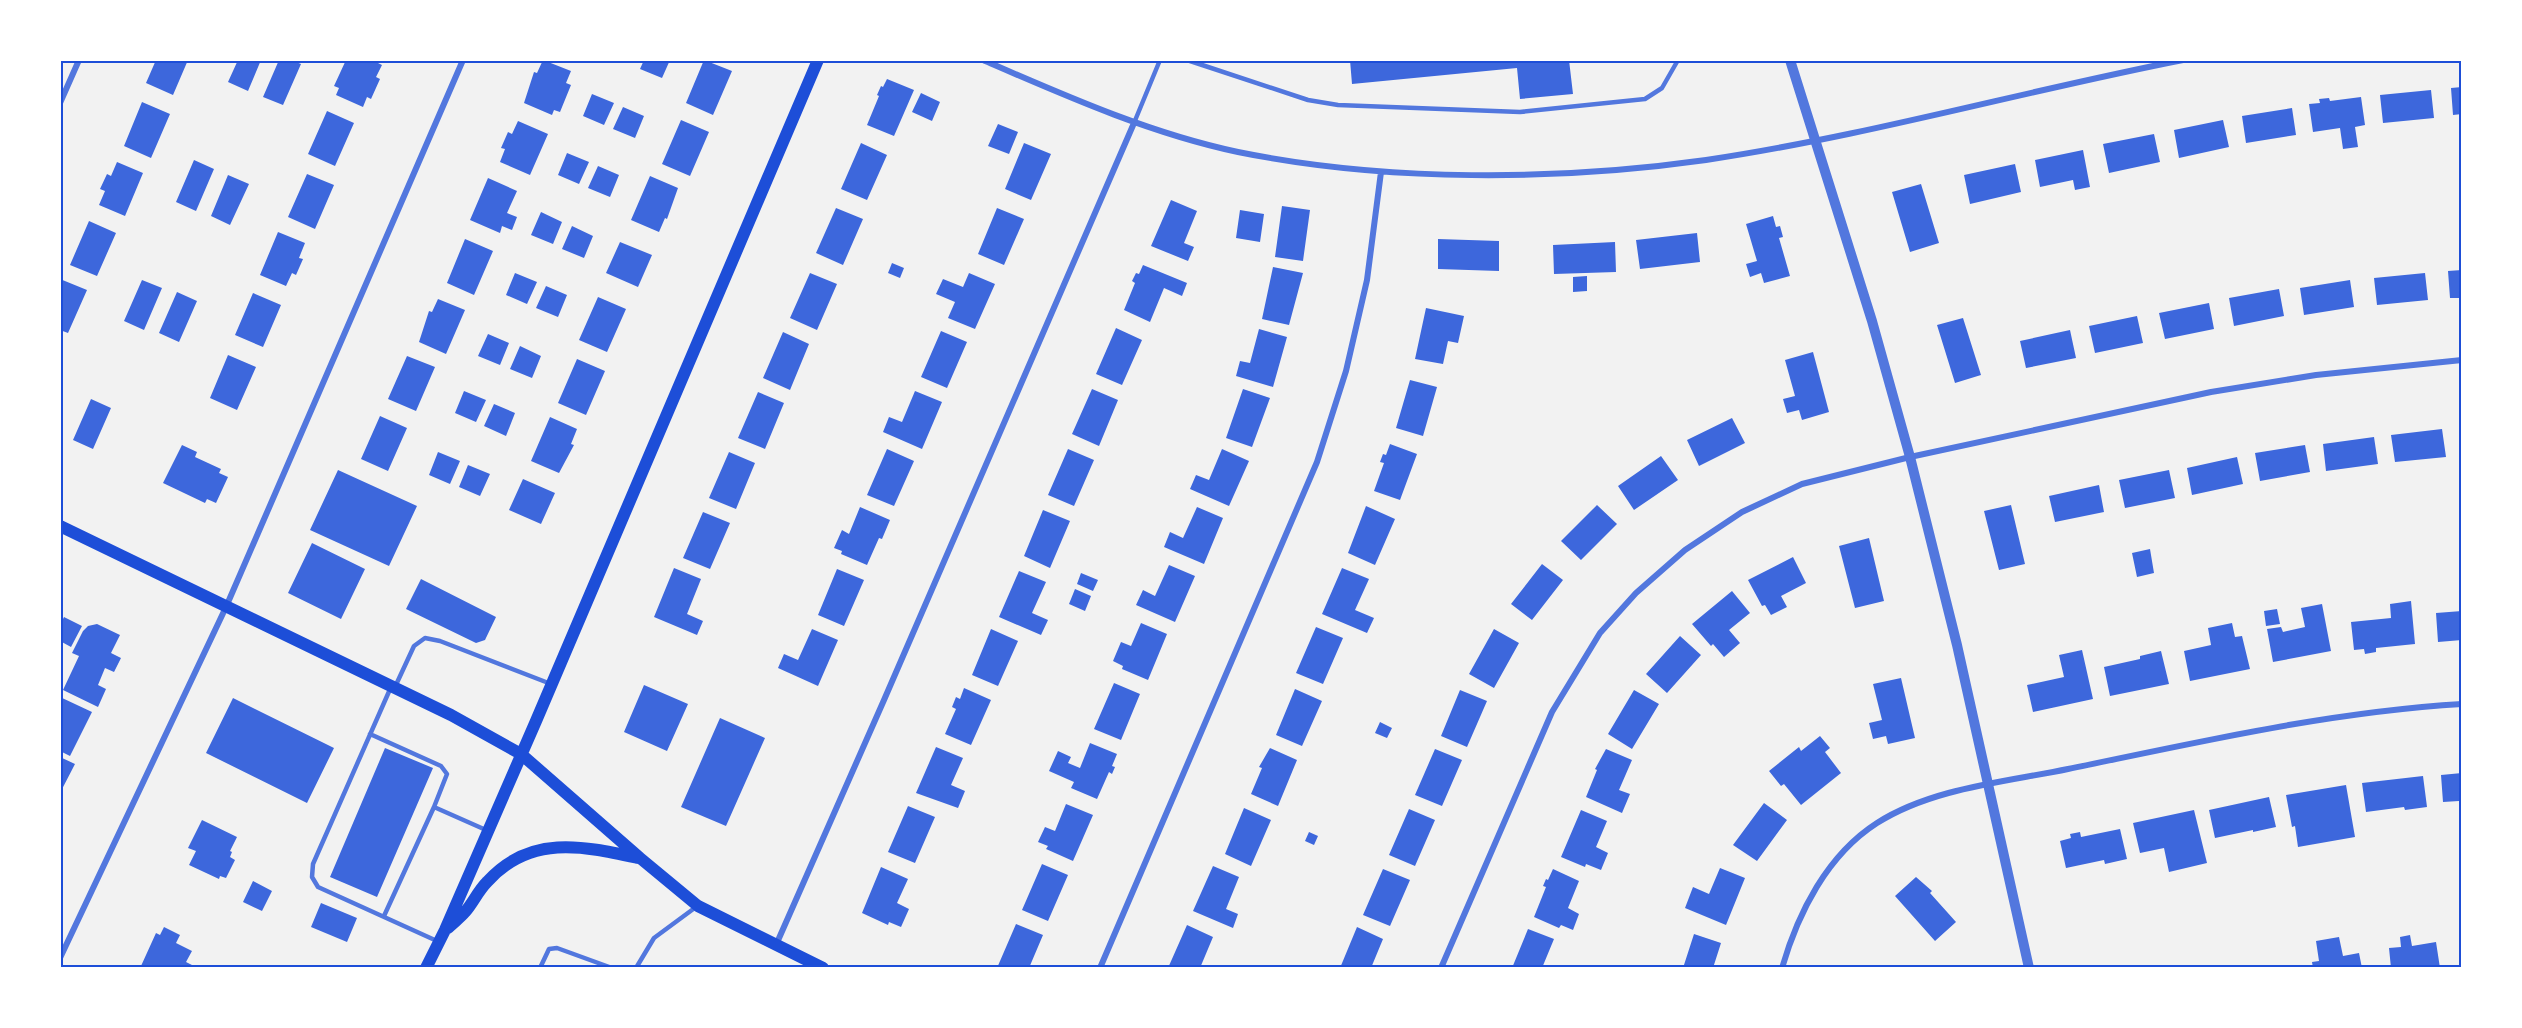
<svg xmlns="http://www.w3.org/2000/svg" width="2522" height="1028" viewBox="0 0 2522 1028" font-family="Montserrat,sans-serif">
	<style>
		.building { fill: #3d67dc }
		.lines { fill: none; stroke-linecap: round; stroke-linejoin: round }
		.service { stroke: #5277de; stroke-width: 4.5 }
		.minor { stroke: #5277de; stroke-width: 6 }
		.tertiary { stroke: #5277de; stroke-width: 10 }
		.secondary { stroke: #1d4ed8; stroke-width: 12 }
		.neatline { fill: none; stroke: #1d4ed8; stroke-width: 2 }
	</style>
	<rect width="100%" height="100%" fill="#f2f2f2"/>
	<path class="building" d="M156 60H188L173 95 146 83Z
		M238 60H261L248 91 228 82Z
		M279 60H291L301 64 283 105 263 97Z
		M346 60H372L382 65 376 77 380 79 371 99 367 97 363 107 336 95 339 88 334 86Z
		M543 60 571 71 566 83 571 85 560 112 554 110 552 115 524 103 534 72 537 73Z
		M644 60H670L662 78 640 69Z
		M704 60 732 71 713 115 686 103Z
		M1350 60H1569L1573 94 1520 99 1517 68 1352 84Z
		M887 79 914 90 894 136 867 125 879 96 877 95 881 86 883 87Z
		M2462 87V114L2453 115 2451 88Z
		M2431 90 2434 118 2383 123 2380 95Z
		M921 93 940 102 932 121 912 112Z
		M592 94 614 103 604 125 583 116Z
		M2361 97 2365 125 2355 127 2358 147 2343 149 2340 128 2313 132 2309 104 2320 103 2319 99 2329 98 2330 101Z
		M142 102 170 114 151 158 124 146Z
		M623 107 644 116 635 138 613 129Z
		M2292 108 2296 135 2246 143 2242 116Z
		M327 111 354 123 335 166 308 154Z
		M681 120 709 132 690 176 662 164Z
		M2223 120 2229 147 2179 158 2174 130Z
		M518 121 548 134 530 175 500 162 505 149 501 148 508 132 512 134Z
		M998 124 1018 132 1009 154 988 146Z
		M2154 134 2160 162 2109 173 2103 144Z
		M861 143 887 155 867 200 841 189Z
		M1024 143 1051 154 1031 200 1005 189Z
		M2083 150 2090 187 2075 190 2073 180 2040 187 2035 160Z
		M567 153 589 162 579 184 558 175Z
		M194 160 214 169 196 211 176 202Z
		M117 162 143 173 125 216 99 205 105 191 100 189 107 174 111 176Z
		M2015 164 2021 192 1970 204 1964 175Z
		M598 166 619 175 610 197 588 188Z
		M307 174 334 185 315 229 288 217Z
		M228 175 249 184 230 225 211 216Z
		M650 176 678 188 667 219 665 218 659 232 631 220Z
		M488 178 517 191 507 213 517 217 512 230 502 226 500 233 470 220Z
		M1921 184 1939 243 1910 252 1892 192Z
		M1171 200 1197 211 1184 243 1194 247 1188 261 1151 246Z
		M1282 206 1310 210 1303 261 1275 257Z
		M836 208 863 219 843 265 816 253Z
		M997 208 1024 219 1004 265 978 254Z
		M1240 210 1264 214 1260 242 1236 238Z
		M541 212 562 222 553 244 531 235Z
		M1773 216 1776 227 1780 226 1783 237 1779 238 1790 276 1764 283 1761 273 1750 277 1746 264 1757 261 1746 224Z
		M89 221 116 233 97 276 70 265Z
		M572 226 593 236 584 258 562 249Z
		M278 232 305 243 299 258 303 259 296 275 292 273 286 286 260 275Z
		M1697 233 1700 262 1640 269 1636 240Z
		M465 239 493 251 474 295 447 283Z
		M1438 239 1499 241V271L1438 269Z
		M620 242 652 255 638 287 606 273Z
		M1615 242 1616 272 1554 274 1553 245Z
		M892 263 904 268 900 278 888 273Z
		M1143 265 1187 283 1182 296 1164 288 1150 322 1124 310 1135 283 1132 281 1136 273 1139 274Z
		M1273 267 1303 273 1289 325 1262 319Z
		M2462 270V298H2450L2448 271Z
		M515 273 537 282 527 304 506 295Z
		M810 273 837 284 817 330 790 318Z
		M969 273 995 284 975 329 948 318 955 302 936 294 943 279 963 287Z
		M2425 273 2428 300 2377 305 2374 278Z
		M1587 276V291L1573 292V277Z
		M60 279 87 290 68 333 60 330Z
		M142 280 162 288 144 330 124 321Z
		M2350 280 2354 307 2304 315 2300 288Z
		M546 286 567 295 558 317 536 308Z
		M2279 289 2284 316 2234 326 2229 298Z
		M177 292 197 301 179 342 159 333Z
		M253 293 281 305 263 347 235 335Z
		M598 297 626 309 607 352 579 340Z
		M438 299 465 310 446 354 419 342 429 311 432 312Z
		M2209 303 2214 329 2165 339 2159 313Z
		M1426 308 1464 316 1458 343 1448 341 1443 364 1415 359Z
		M2137 316 2143 343 2095 353 2089 326Z
		M1963 318 1981 375 1955 383 1937 325Z
		M1116 328 1142 340 1122 385 1096 374Z
		M1259 329 1287 337 1273 387 1236 376 1240 361 1250 363Z
		M2070 330 2076 358 2026 368 2020 341Z
		M941 331 967 342 947 388 921 377Z
		M783 332 809 344 790 390 763 378Z
		M488 334 509 343 500 365 478 356Z
		M520 346 541 356 532 378 510 369Z
		M1813 352 1829 412 1802 420 1799 410 1787 413 1783 399 1795 396 1785 360Z
		M228 355 256 367 237 410 210 398Z
		M407 356 435 367 416 411 388 399Z
		M577 359 605 371 586 415 558 403Z
		M1410 380 1437 387 1423 436 1396 428Z
		M1092 389 1118 400 1099 446 1072 434Z
		M1243 389 1270 398 1252 447 1226 438Z
		M464 391 486 400 476 422 455 413Z
		M915 391 942 402 922 449 883 432 889 417 902 422Z
		M758 392 784 403 765 449 738 438Z
		M91 399 111 408 93 449 73 440Z
		M494 404 515 413 506 436 484 426Z
		M380 416 407 428 388 471 361 459Z
		M550 417 577 429 571 444 574 445 559 473 531 461Z
		M1732 418 1745 443 1699 466 1687 440Z
		M2442 429 2446 457 2395 462 2391 435Z
		M2374 437 2378 464 2326 471 2323 444Z
		M1390 444 1417 454 1400 500 1374 491 1384 463 1380 462 1383 454 1386 455Z
		M182 445 197 452 195 457 221 469 219 473 228 477 216 503 207 499 205 503 163 483Z
		M2305 445 2310 472 2260 481 2255 453Z
		M887 449 914 461 894 506 867 495Z
		M1068 449 1094 460 1074 506 1048 495Z
		M1222 449 1249 461 1229 506 1190 489 1196 475 1209 480Z
		M438 452 460 461 450 484 429 475Z
		M729 452 755 463 736 509 709 498Z
		M1661 456 1678 480 1634 510 1618 486Z
		M2237 457 2243 484 2192 495 2187 468Z
		M468 465 490 474 480 496 459 487Z
		M338 470 417 506 389 566 310 530Z
		M2169 470 2175 498 2125 508 2119 480Z
		M523 479 555 493 541 524 509 510Z
		M2099 485 2104 512 2055 522 2049 496Z
		M1597 505 1617 524 1581 560 1561 541Z
		M2011 505 2025 564 1999 570 1984 511Z
		M1366 506 1395 519 1375 565 1348 553Z
		M860 507 890 520 882 539 879 538 867 565 841 554 842 551 834 548 842 530 849 534Z
		M1197 507 1223 518 1204 564 1164 547 1170 532 1183 538Z
		M1043 510 1070 521 1050 568 1024 556Z
		M703 512 730 523 710 569 683 558Z
		M1869 538 1884 601 1855 608 1839 546Z
		M312 543 365 569 341 619 288 593Z
		M2150 549 2154 573 2137 577 2132 553Z
		M1793 557 1806 583 1781 596 1787 607 1771 615 1765 605 1762 606 1748 580Z
		M1542 564 1563 580 1532 620 1511 604Z
		M1169 565 1195 576 1175 622 1136 605 1143 590 1155 596Z
		M674 568 701 579 687 614 703 621 697 635 654 617Z
		M1342 568 1369 579 1355 610 1374 618 1367 633 1322 614Z
		M837 569 864 580 844 626 818 615Z
		M1019 571 1046 582 1032 613 1048 620 1041 635 999 617Z
		M1081 573 1098 580 1093 591 1077 584Z
		M421 579 496 617 485 640 476 643 406 609Z
		M1075 589 1091 596 1085 611 1069 604Z
		M1732 591 1750 613 1729 630 1740 643 1724 657 1713 644 1711 646 1692 624Z
		M2411 601 2415 644 2376 648V652L2365 654 2364 649 2354 650 2351 622 2391 618 2390 604Z
		M2322 604 2331 651 2273 662 2267 629 2281 627 2283 632 2305 627 2301 608Z
		M2277 609 2280 624 2266 626 2264 611Z
		M2462 611V640L2438 642 2436 613Z
		M64 617 82 626 71 647 60 641V625Z
		M1141 623 1167 634 1148 680 1122 669 1123 666 1113 661 1121 642 1131 646Z
		M2232 623 2235 637 2242 636 2250 669 2190 681 2184 651 2211 645 2208 628Z
		M97 624 120 635 111 653 121 658 114 672 105 668 98 685 106 689 98 707 63 690 79 656 72 653 83 631 88 626Z
		M1316 627 1343 638 1323 684 1296 673Z
		M812 629 838 640 818 686 778 668 784 654 798 660Z
		M991 629 1018 641 998 686 972 675Z
		M1494 629 1519 643 1494 688 1469 674Z
		M1680 636 1701 655 1667 693 1646 674Z
		M2082 650 2093 699 2033 712 2027 685 2064 677 2059 655Z
		M2161 651 2169 684 2110 696 2104 667 2140 659V656Z
		M1901 678 1915 738 1888 744 1886 736 1873 739 1869 723 1882 720 1873 684Z
		M1114 683 1140 694 1121 740 1094 729Z
		M644 685 688 704 667 751 624 732Z
		M964 688 991 700 971 745 945 734 956 709 952 707 956 697 960 699Z
		M1295 689 1322 701 1302 746 1276 735Z
		M1460 690 1487 701 1467 747 1441 736Z
		M1634 690 1659 704 1632 749 1608 734Z
		M60 697 92 712 70 756 60 751Z
		M233 698 334 748 307 803 206 753Z
		M720 718 765 738 726 826 681 807Z
		M1380 722 1392 728 1387 738 1375 733Z
		M1820 736 1830 748 1825 752 1841 773 1801 805 1784 784 1781 786 1769 771 1799 747 1801 751Z
		M1090 743 1117 754 1112 766 1115 767 1112 774 1109 772 1097 799 1071 788 1074 782 1049 771 1058 751 1071 757 1068 763 1080 768Z
		M936 747 963 758 951 785 965 791 958 808 916 793Z
		M385 748 433 768 377 897 330 877Z
		M1270 748 1297 760 1278 806 1251 794 1262 768 1259 767Z
		M1435 749 1462 760 1442 806 1415 795Z
		M1606 749 1632 760 1619 790 1630 794 1622 813 1586 797 1597 770 1595 769Z
		M60 757 75 764 60 793Z
		M2462 773V819H2460L2459 801 2443 802 2441 775Z
		M2423 776 2427 807 2405 810 2404 807 2366 812 2362 783Z
		M2346 785 2355 837 2298 847 2295 826 2292 827 2286 795Z
		M2269 797 2276 827 2253 832V830L2215 838 2209 810Z
		M1764 803 1787 820 1757 861 1733 845Z
		M1066 804 1093 815 1073 861 1046 849 1048 846 1038 842 1045 827 1055 831Z
		M908 806 935 817 915 863 888 852Z
		M1244 808 1271 820 1251 866 1225 854Z
		M1409 809 1435 820 1415 866 1389 855Z
		M1581 810 1607 821 1596 847 1608 853 1601 870 1586 864 1585 867 1561 857Z
		M2194 810 2207 863 2169 872 2164 848 2140 853 2133 823Z
		M202 820 237 837 230 851 232 852 230 857 235 860 226 878 220 876 219 879 189 865 196 851 188 848Z
		M2120 829 2127 859 2105 864 2104 860 2066 868 2060 841 2071 838 2070 834 2080 832 2081 837Z
		M1309 832 1318 836 1314 845 1305 841Z
		M1042 864 1068 875 1048 921 1022 910Z
		M1213 866 1239 877 1226 909 1238 914 1233 928 1193 911Z
		M881 867 908 879 897 903 909 909 901 927 889 922 888 925 862 913Z
		M1720 868 1745 878 1726 925 1685 908 1693 887 1709 894Z
		M1383 869 1410 880 1390 926 1363 915Z
		M1553 869 1579 881 1568 908 1579 914 1573 930 1561 925 1559 928 1534 917 1546 887 1543 886 1546 879 1548 880Z
		M1916 877 1932 891 1930 893 1956 922 1935 941 1895 896Z
		M253 881 272 891 262 911 243 902Z
		M321 903 357 918 347 942 311 927Z
		M1016 924 1043 935 1029 968H997Z
		M1187 925 1213 937 1200 968H1168Z
		M164 927 180 935 176 943 192 951 186 962 192 965 190 968H145L141 966 156 933 160 935Z
		M1357 927 1383 939 1371 968H1340Z
		M1528 929 1554 939 1542 968H1512Z
		M1694 934 1721 943 1713 968H1683Z
		M2410 935 2412 946 2436 942 2440 968H2391L2389 948 2401 947 2400 937Z
		M2339 937 2343 956 2359 953 2362 968H2313L2312 962 2319 961 2316 941Z"/>
	<g class="lines">
		<path class="service" d="M1187 60 1308 100 1338 105 1520 112 1645 99 1662 88 1678 60
			M1134 123 1160 60
			M391 687 313 864 312 877 318 887 437 941
			M395 687 414 646 425 638 440 641 551 684
			M370 734 441 766 447 774 434 807 486 830
			M384 916 434 807
			M540 968 549 949 557 948 612 968
			M636 968 654 938 696 907"/>
		<path class="minor" d="M983 60C1066 96 1149 133 1238 152 1386 182 1557 181 1706 160 1867 136 2024 91 2183 60
			M60 103 79 60
			M776 945 884 700 1134 123
			M60 958 226 607 463 60
			M1100 968 1317 462 1346 371 1367 280 1381 172
			M1441 968 1552 712 1600 633 1636 593 1685 550 1742 512 1802 484 1910 457 2211 392 2316 375 2462 360
			M1782 968C1798 913 1827 855 1877 823 1932 788 2005 782 2068 769 2199 742 2329 712 2462 704"/>
		<path class="tertiary" d="M1790 60 1872 321 1910 457 1957 645 2029 968"/>
		<path class="secondary" d="M60 526 451 715 521 754 640 858 698 906 823 968
			M448 928C454 922 460 918 465 912 473 903 478 891 487 882 530 834 583 846 638 858
			M426 968 445 930 536 721 818 60"/>
	</g>
	<rect width="2522" height="1028" fill="none" stroke="#ffffff" stroke-width="123"/>
	<rect x="62" y="62" width="2398" height="904" class="neatline"/>
</svg>
